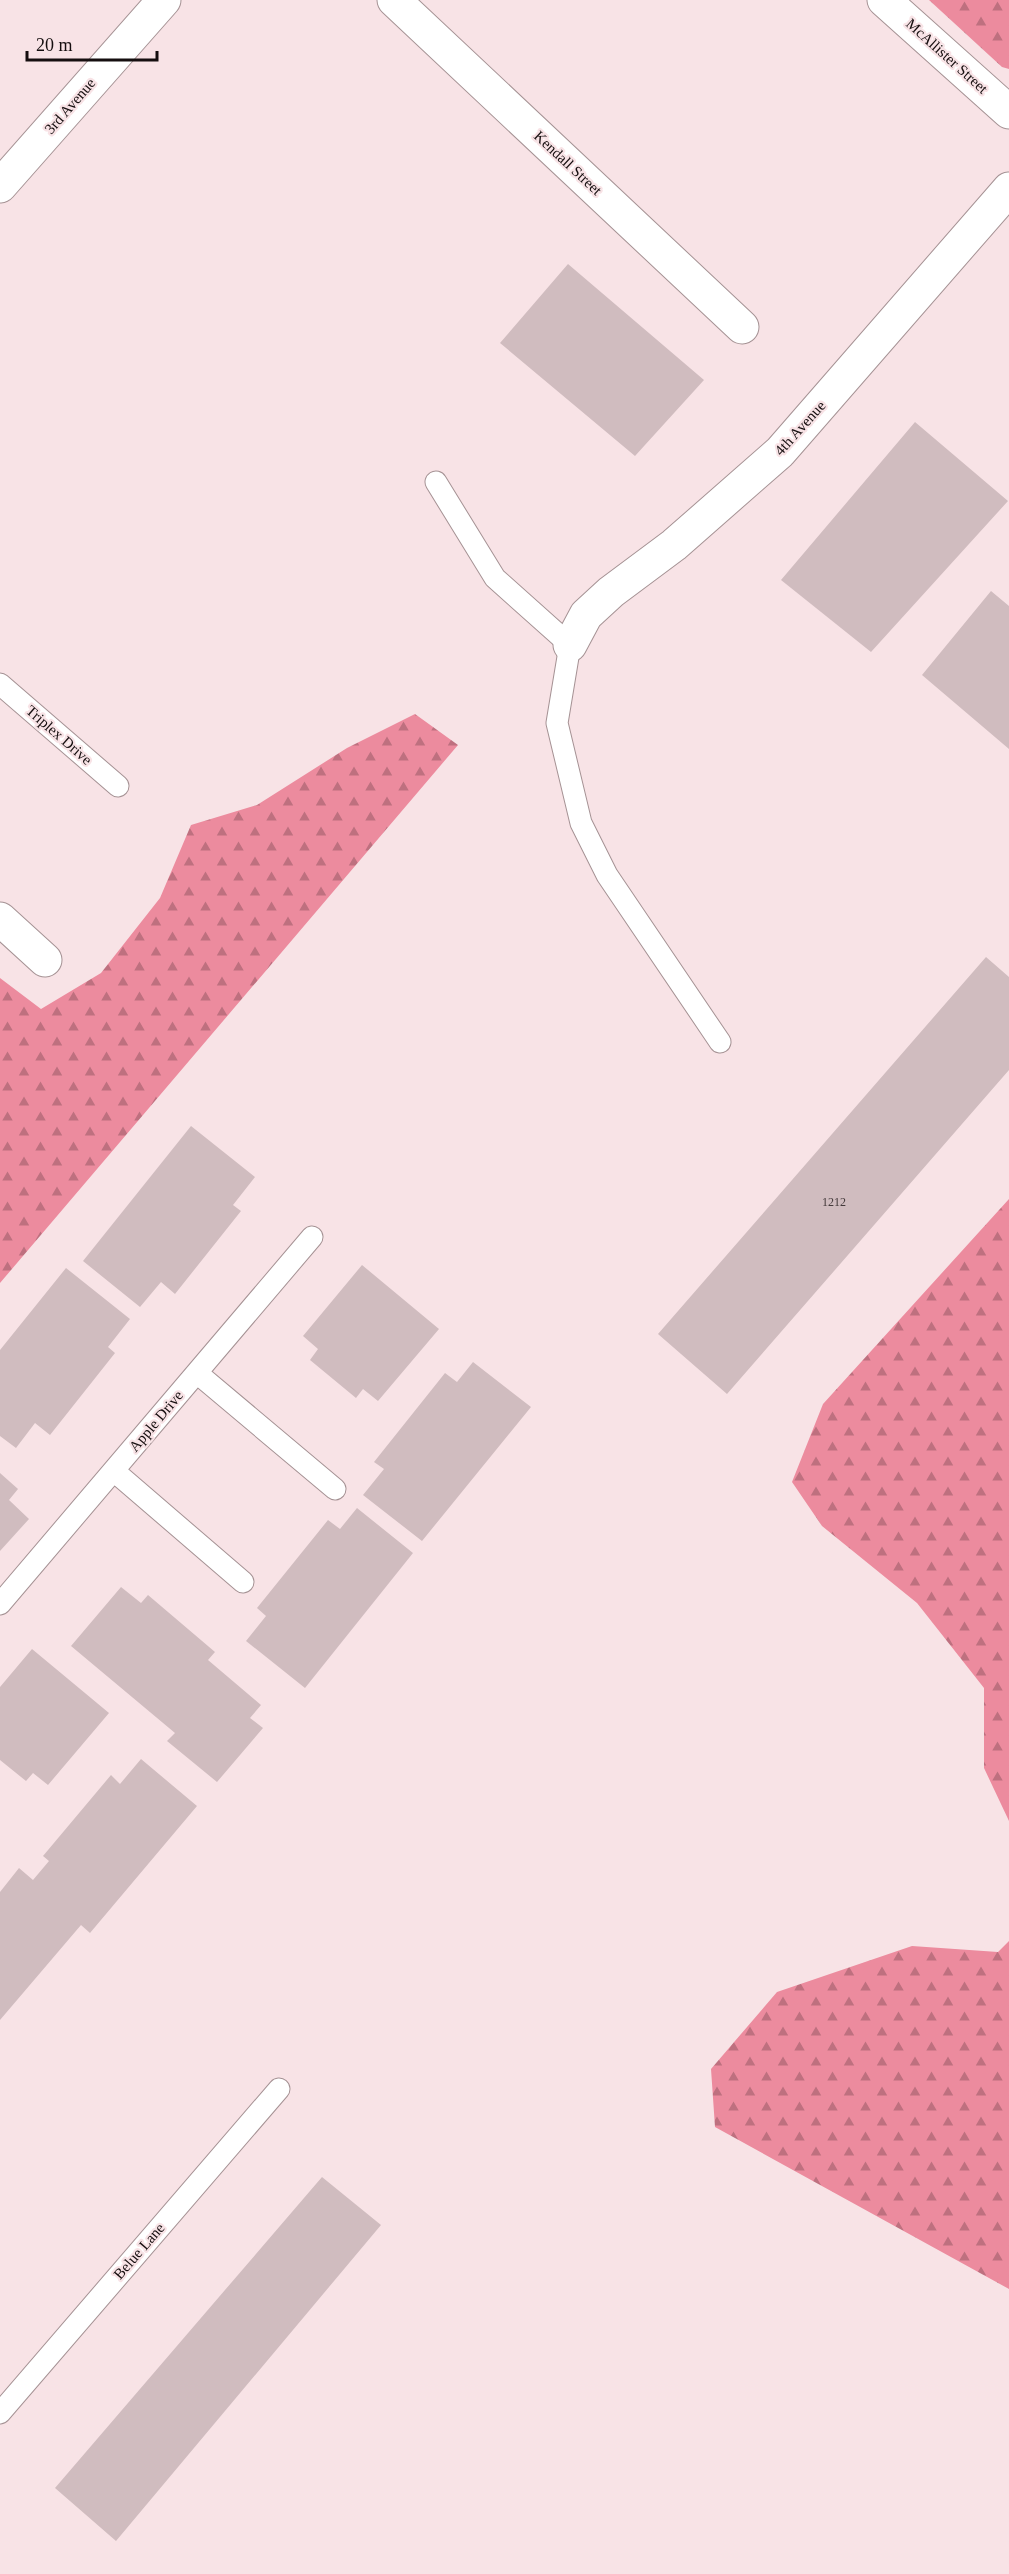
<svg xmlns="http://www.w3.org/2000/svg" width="1009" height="2574" viewBox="0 0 1009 2574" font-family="Georgia,serif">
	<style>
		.forest { fill: url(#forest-firs) }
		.building { fill: #d0bcbf }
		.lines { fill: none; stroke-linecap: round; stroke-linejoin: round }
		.lane-casing { stroke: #a59294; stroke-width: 23 }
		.street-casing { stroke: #a59294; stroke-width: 35 }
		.lane { stroke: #fff; stroke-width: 21 }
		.street { stroke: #fff; stroke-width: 33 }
		.labels { text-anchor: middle; stroke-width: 4.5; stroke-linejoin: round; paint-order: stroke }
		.number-label { font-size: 12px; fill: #443a3b }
		.street-label { font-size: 15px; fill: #150e0f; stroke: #f8e3e6 }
	</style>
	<defs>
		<pattern id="forest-firs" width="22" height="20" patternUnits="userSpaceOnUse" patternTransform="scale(1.5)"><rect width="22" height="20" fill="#ec8b9e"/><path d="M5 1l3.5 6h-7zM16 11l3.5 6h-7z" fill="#be707f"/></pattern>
	</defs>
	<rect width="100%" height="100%" fill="#f8e3e6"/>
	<path class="forest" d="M929 0H1009V69L1002 67Z
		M415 714 458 745 0 1283V978L41 1009 101 973 160 898 191 825 257 805 347 748Z
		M1009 1199V1821L984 1768V1688L917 1603 822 1526 792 1482 823 1404Z
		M1009 1941V2289L715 2127 711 2069 777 1992 912 1946 998 1952Z"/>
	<path class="building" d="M568 264 704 380 635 456 500 343Z
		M915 422 1008 501 871 652 781 580Z
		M991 591 1009 606V749L922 675Z
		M986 957 1009 977V1070L727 1394 658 1334Z
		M191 1126 255 1177 233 1205 241 1211 175 1294 161 1282 140 1307 83 1261Z
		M362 1265 439 1329 378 1401 363 1389 356 1398 310 1360 318 1349 303 1336Z
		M66 1268 130 1319 108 1347 115 1353 50 1435 35 1423 16 1448 0 1436V1350Z
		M473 1362 531 1407 422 1541 363 1495 384 1469 374 1462 445 1373 457 1382Z
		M0 1473 18 1489 9 1500 29 1519 0 1551Z
		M357 1508 413 1553 305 1688 246 1641 266 1616 257 1608 328 1520 340 1529Z
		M121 1587 141 1603 148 1595 215 1652 208 1660 261 1705 250 1718 263 1728 217 1782 167 1741 175 1733 71 1646Z
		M32 1649 109 1713 48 1785 33 1773 26 1781 0 1760V1687Z
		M141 1759 197 1806 90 1933 81 1925 0 2020V1892L19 1868 33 1880 49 1861 43 1856 111 1775 120 1784Z
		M322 2177 381 2225 116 2541 55 2488Z"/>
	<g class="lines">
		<g class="lane-casing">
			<path id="lane" d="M436 482 495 578 570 645 557 723 581 823 607 875 720 1042
				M0 684 118 786
				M197 1373 335 1489
				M114 1471 243 1582
				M0 1604 312 1237
				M0 2413 279 2089"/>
		</g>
		<g class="street-casing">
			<path id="street" d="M394 0 742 327
				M884 0 1009 112
				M0 186 164 0
				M570 645 586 615 611 592 674 545 780 452 1009 189
				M0 919 45 960"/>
		</g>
		<use href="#lane" class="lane"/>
		<use href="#street" class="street"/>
	</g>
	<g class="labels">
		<g class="number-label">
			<text x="834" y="1206">1212</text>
		</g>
		<g class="street-label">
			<text transform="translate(947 56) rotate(42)" y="5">McAllister Street</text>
			<text transform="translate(70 106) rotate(-49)" y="5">3rd Avenue</text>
			<text transform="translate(568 163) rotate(43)" y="5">Kendall Street</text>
			<text transform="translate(800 428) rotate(-48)" y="5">4th Avenue</text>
			<text transform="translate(59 735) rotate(41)" y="5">Triplex Drive</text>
			<text transform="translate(156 1421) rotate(-50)" y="5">Apple Drive</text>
			<text transform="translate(139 2251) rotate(-49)" y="5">Belue Lane</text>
		</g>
	</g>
	<path d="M27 51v9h130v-9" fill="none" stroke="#150e0f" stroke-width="3"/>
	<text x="36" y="51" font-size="18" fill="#150e0f" stroke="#f8e3e6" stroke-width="4.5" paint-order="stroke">20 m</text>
</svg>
